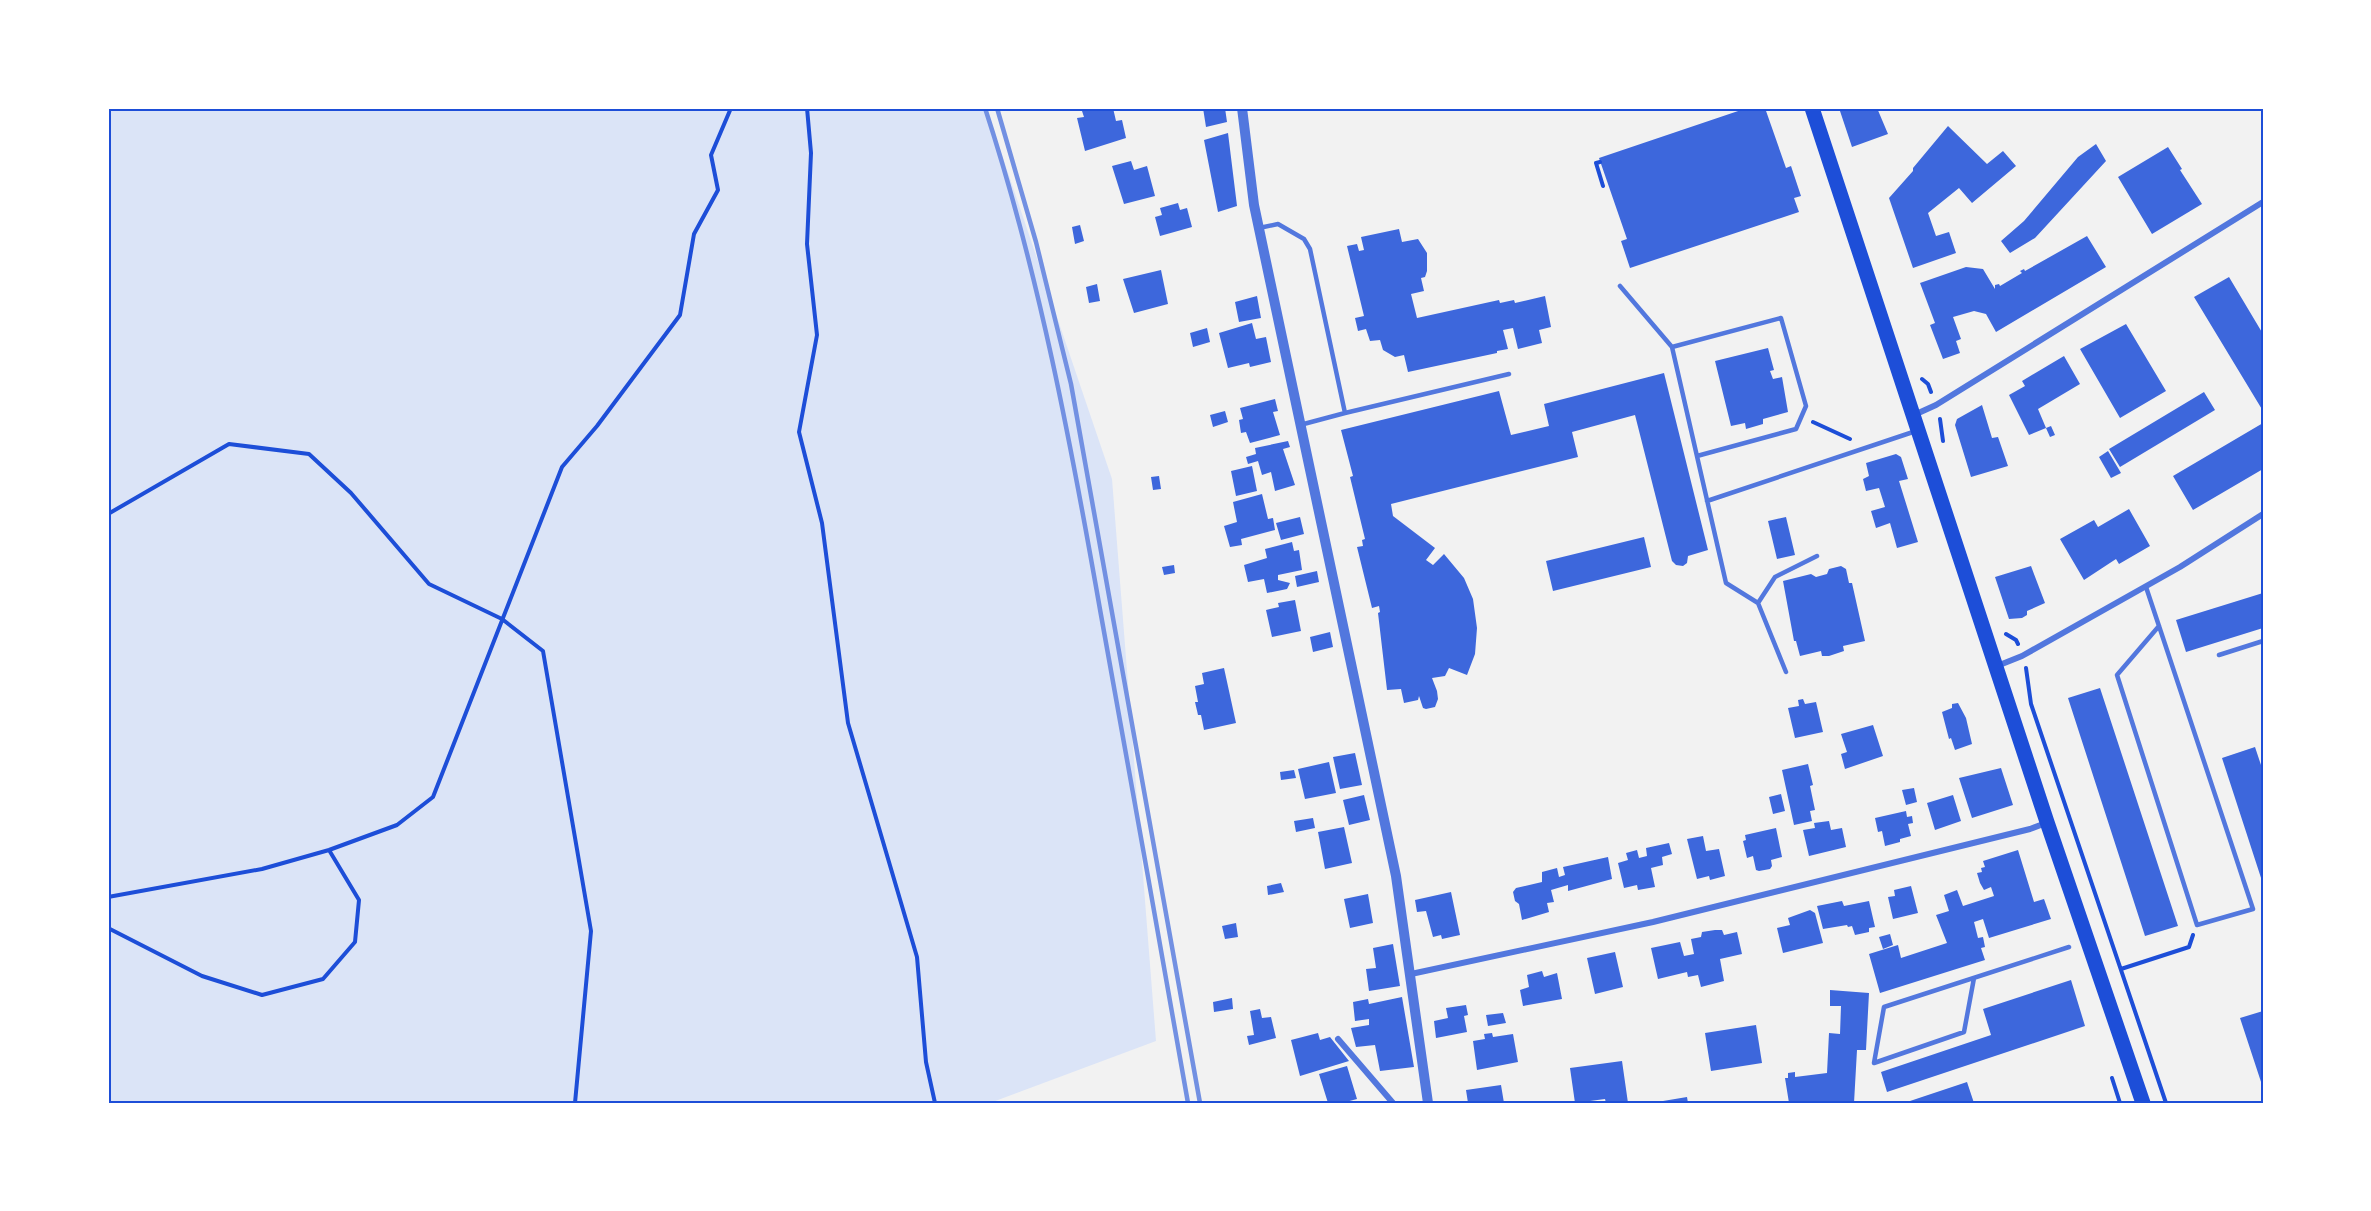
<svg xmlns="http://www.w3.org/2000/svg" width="2371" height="1211" viewBox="0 0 2371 1211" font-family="Signika,sans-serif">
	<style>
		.green { fill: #dbe4f7 }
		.building { fill: #3d67dc }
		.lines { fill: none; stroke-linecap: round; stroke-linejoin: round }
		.path { stroke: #1d4ed8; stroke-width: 4 }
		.service { stroke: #5277de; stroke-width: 4.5 }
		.minor { stroke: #5277de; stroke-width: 6 }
		.tertiary { stroke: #5277de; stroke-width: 10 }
		.primary { stroke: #1d4ed8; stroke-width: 15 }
		.rail { stroke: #7290e2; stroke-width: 4.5 }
		.neatline { fill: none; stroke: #1d4ed8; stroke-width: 2 }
	</style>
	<rect width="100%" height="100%" fill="#f2f2f2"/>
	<path class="green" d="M108 108H986L1112 479 1156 1041 990 1103H108Z"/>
	<path class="building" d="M1084 108H1113L1116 121 1122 120 1126 138 1085 151 1077 118 1084 117 1082 111 1085 110Z
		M1203 108H1225L1227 122 1206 127Z
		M1747 108H1765L1786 168 1791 166 1801 196 1794 198 1799 212 1630 268 1621 241 1627 239 1599 158Z
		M1839 108H1877L1888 134 1852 147Z
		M1948 126 1987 164 2003 151 2016 166 1972 203 1959 188 1928 213 1936 236 1949 232 1956 253 1913 268 1889 198 1913 171V168Z
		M1228 133 1237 206 1218 212 1204 140Z
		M2096 144 2106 161 2035 238 2010 253 2001 241 2024 221 2078 157Z
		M2168 147 2182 169 2180 170 2202 204 2152 234 2118 177Z
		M1131 161 1134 170 1147 166 1155 196 1124 204 1112 166Z
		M1178 203 1180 210 1187 208 1192 227 1160 236 1155 217 1162 215 1160 208Z
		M1080 225 1084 241 1075 244 1072 227Z
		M1399 229 1402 242 1418 239 1427 253V271L1425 277 1421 278 1424 291 1411 294 1417 318 1499 300 1500 303 1514 300 1515 303 1545 296 1551 327 1539 330 1542 343 1518 349 1513 328 1503 330 1508 349 1497 351V353L1408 372 1404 355 1395 357 1383 350 1380 340 1370 341 1366 329 1358 331 1355 318 1364 316 1347 246 1357 244 1359 251 1364 250 1361 237Z
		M2087 236 2106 267 1996 332 1986 314 1974 311 1953 317 1961 339 1956 341 1960 353 1943 359 1930 325 1935 323 1920 283 1966 267 1983 269 1995 289V285L1999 284 2000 286 2022 273 2020 271 2024 269 2025 271Z
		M1161 270 1168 304 1134 313 1123 279Z
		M2229 277 2263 334V411L2194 297Z
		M1097 284 1100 301 1089 303 1086 287Z
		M1257 296 1261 318 1239 322 1235 302Z
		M1252 323 1256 339 1266 337 1271 362 1250 367 1249 363 1228 368 1219 333Z
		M2126 324 2166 391 2120 418 2080 349Z
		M1207 328 1210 342 1193 347 1190 333Z
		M1768 348 1774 370 1770 371 1773 379 1782 377 1788 412 1763 419V424L1746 429 1745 423 1731 426 1715 361Z
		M2064 356 2080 384 2038 409 2046 428 2051 426 2055 435 2050 437 2046 428 2029 435 2009 395 2025 386 2022 381Z
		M1664 373 1708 550 1688 556 1687 563 1683 566 1676 565 1672 561 1635 415 1572 432 1578 457 1391 504 1393 516 1435 548 1426 560 1433 565 1444 554 1464 578 1473 599 1477 628 1475 654 1467 675 1449 668 1445 676 1432 678 1437 691 1438 699 1435 707 1426 709 1423 708 1419 696 1418 700 1404 703 1401 689 1387 690 1378 613 1380 612 1379 606 1372 608 1357 547 1363 546 1362 540 1365 539 1350 477 1353 476 1341 430 1499 391 1511 435 1549 426 1544 404Z
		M2204 392 2215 410 2120 467 2109 449Z
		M1275 399 1278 411 1273 412 1280 435 1250 443 1246 432 1241 433 1239 420 1243 419 1240 408Z
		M1982 405 1992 438 1998 437 2008 466 1971 477 1955 425 1957 419Z
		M1225 411 1228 422 1213 427 1210 415Z
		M2263 423V469L2193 510 2173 476Z
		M1288 441 1290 447 1283 449 1295 485 1275 491 1271 472 1262 475 1258 461 1248 464 1246 457 1256 454 1255 448Z
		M2108 451 2121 473 2111 478 2099 457Z
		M1896 454 1901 457 1908 479 1899 481 1918 542 1897 548 1890 523 1876 528 1871 511 1885 507 1879 488 1866 491 1863 479 1869 476 1866 463Z
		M1252 466 1257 491 1236 496 1231 471Z
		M1159 476 1161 489 1153 490 1151 477Z
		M1262 494 1268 519 1273 518 1275 530 1241 539 1242 545 1230 547 1224 526 1237 522 1233 502Z
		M2129 509 2150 546 2119 564 2116 559 2084 580 2060 539 2094 520 2098 527Z
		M1300 517 1304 534 1281 540 1276 523Z
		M1786 517 1795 555 1777 559 1768 521Z
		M1644 537 1651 567 1553 591 1546 561Z
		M1292 542 1294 551 1299 550 1302 570 1278 575V580L1290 583 1287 589 1267 593 1264 579 1248 582 1244 565 1267 558 1265 549Z
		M1174 565 1175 573 1164 575 1162 567Z
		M1841 566 1846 569 1849 583H1852L1865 641 1843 646 1844 651 1829 656H1822L1821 651 1800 656 1796 641H1794L1783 581 1811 574 1816 577 1827 574 1829 569Z
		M2031 566 2045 603 2027 611V615L2022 618 2009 619 1995 577Z
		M1317 571 1319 582 1297 587 1295 576Z
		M2263 593V628L2186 652 2176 620Z
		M1295 600 1301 631 1272 637 1266 610 1279 607 1278 603Z
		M1330 632 1333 647 1313 652 1310 637Z
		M1224 668 1236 723 1204 730 1201 715H1198L1195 702H1198L1195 686 1204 684 1202 673Z
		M2100 688 2178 926 2145 936 2068 698Z
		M1803 699 1805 704 1816 702 1823 732 1795 738 1788 708 1799 706 1798 700Z
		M1958 703 1966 718 1972 744 1955 750 1951 738 1949 739 1942 712 1952 708V704Z
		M1873 725 1883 756 1845 769 1841 754 1847 752 1841 734Z
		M2255 747 2263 771V884L2222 758Z
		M1355 753 1362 785 1340 789 1333 757Z
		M1329 762 1336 793 1305 799 1298 769Z
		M1808 764 1813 785 1810 786 1815 810 1810 811 1812 821 1794 825 1782 770Z
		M2001 768 2013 805 1972 818 1959 778Z
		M1294 770 1296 778 1281 780 1280 772Z
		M1914 788 1917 802 1906 805 1902 790Z
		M1781 794 1785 811 1773 814 1769 797Z
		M1364 795 1370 820 1349 825 1343 800Z
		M1953 795 1961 821 1935 830 1927 803Z
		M1906 811 1907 817 1912 816 1913 823 1908 824 1911 836 1900 839V842L1885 846 1882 831 1878 832 1875 818Z
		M1313 818 1315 828 1296 832 1294 821Z
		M1829 821 1831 830 1842 828 1846 847 1809 856 1803 830 1815 828 1814 823Z
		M1344 827 1352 863 1325 869 1318 832Z
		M1776 828 1782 857 1771 860 1772 866 1770 869 1759 871 1756 870 1753 856 1747 858 1743 841 1746 840 1745 835Z
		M1703 836 1706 851 1719 849 1725 876 1710 880 1709 876 1697 879 1687 839Z
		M1669 843 1672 854 1662 857 1663 865 1651 868 1655 887 1638 890 1637 885 1624 888 1618 863 1628 860 1626 853 1637 850 1639 858 1647 856 1646 848Z
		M2018 850 2034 902 2044 899 2051 919 1989 938 1983 919 1974 922 1978 938 1983 937 1985 947 1981 948 1985 960 1880 993 1869 954 1898 945 1901 958 1947 943 1936 915 1949 911 1944 895 1957 890 1963 906 1994 896 1991 887 1984 890 1980 883 1977 873 1982 872 1981 868 1985 867 1983 861Z
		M1608 857 1612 879 1568 891V885L1551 890 1554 902 1547 903 1549 912 1522 920 1519 904 1515 901 1513 892 1516 888 1542 882V872L1557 868 1559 877 1565 875 1563 867Z
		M1281 883 1284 892 1268 895 1267 886Z
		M1911 886 1918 913 1893 919 1888 897 1895 896 1894 890Z
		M1451 892 1460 935 1442 939 1441 935 1433 937 1426 911 1417 912 1415 900Z
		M1368 894 1373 923 1350 928 1344 899Z
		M1842 901 1844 906 1869 901 1875 927 1869 928V932L1855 935 1852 926 1848 927 1847 925 1823 929 1817 906Z
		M1810 910 1815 913 1823 943 1783 953 1777 928 1790 925 1788 918Z
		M1236 923 1238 937 1225 939 1222 926Z
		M1715 930H1722L1724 935 1737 932 1742 954 1720 959 1724 981 1701 987 1698 975 1688 977 1687 972 1658 979 1651 948 1680 942 1684 956 1694 954 1691 939 1701 937 1702 932Z
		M1890 934 1893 945 1883 949 1879 937Z
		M1393 944 1400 986 1369 991 1366 969 1376 968 1373 948Z
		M1615 952 1623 987 1595 994 1587 958Z
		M1542 971 1544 977 1557 973 1562 999 1523 1006 1520 990 1529 987 1527 975Z
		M2071 980 2085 1026 1887 1092 1881 1072 1991 1035 1983 1009Z
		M1830 990 1869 993 1866 1050H1857L1854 1103H1816V1101L1789 1103 1785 1078H1788V1073L1795 1072V1077L1827 1073 1829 1033 1840 1034 1841 1006H1830Z
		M1402 997 1414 1067 1380 1071 1375 1045 1356 1047 1351 1028 1369 1025V1019L1355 1021 1353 1002 1368 999 1369 1004Z
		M1232 998 1233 1009 1214 1012 1213 1002Z
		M1466 1005 1468 1015 1464 1016 1467 1032 1436 1038 1434 1021 1448 1018 1446 1008Z
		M1260 1009 1262 1018 1271 1017 1276 1038 1249 1045 1247 1036 1254 1035 1250 1011Z
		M2263 1011V1088L2240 1018Z
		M1503 1013 1506 1023 1488 1026 1486 1015Z
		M1756 1025 1762 1063 1711 1071 1705 1033Z
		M1318 1033 1320 1040 1330 1037 1349 1061 1300 1076 1291 1040Z
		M1492 1033 1493 1037 1513 1034 1518 1062 1477 1070 1473 1041 1485 1039 1484 1034Z
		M1622 1061 1628 1103H1606L1605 1099 1575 1103 1570 1068Z
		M1347 1066 1357 1099 1342 1103H1328L1319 1074Z
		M1967 1082 1974 1103H1904Z
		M1501 1085 1504 1103H1468L1466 1090Z
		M1687 1097 1688 1103H1657V1102Z"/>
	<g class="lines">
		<path class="path" d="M807 108 811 153 807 244 817 335 799 432 822 523 848 723 917 957 926 1062 935 1103
			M1600 162 1596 163 1603 186
			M1922 379 1928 384 1931 392
			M1940 419 1943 441
			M1813 422 1850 439
			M108 514 229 444 309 454 351 493 429 584 502 619 543 651 591 931 575 1103
			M2006 634 2016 640 2018 644
			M2026 668 2031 704 2166 1103
			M108 897 262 869 329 850 397 825 433 797 562 467 597 426 680 315 694 234 718 190 711 155 731 108
			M108 928 202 976 262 995 323 979 355 942 359 900 329 850
			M2121 969 2189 947 2193 935
			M2112 1078 2120 1103"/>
		<path class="service" d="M1259 228 1278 224 1304 239 1310 249 1345 413 1300 425
			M1620 286 1672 347 1726 583 1758 603 1786 672
			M1672 347 1781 318 1806 406 1796 429 1697 456
			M1345 413 1509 374
			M1707 501 1916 431
			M2146 587 2159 626 2253 909 2197 925 2117 675 2159 626
			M1758 603 1775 577 1817 556
			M2219 655 2263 641
			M1974 978 1964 1032 1874 1063 1884 1007 2069 947"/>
		<path class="minor" d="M1914 415 1936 405 2263 202
			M1997 666 2022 656 2180 567 2263 514
			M1411 974 1653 922 2030 829 2046 823
			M1338 1039 1393 1103"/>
		<path class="tertiary" d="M1242 108 1254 205 1396 876 1428 1103"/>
		<path class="primary" d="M1812 108 2047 822 2143 1103"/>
		<path class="rail" d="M985 108C1039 273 1071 444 1101 615 1131 778 1159 940 1188 1103
			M997 108 1036 242 1071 384 1200 1103"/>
	</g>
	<rect width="2371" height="1211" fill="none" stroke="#ffffff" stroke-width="219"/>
	<rect x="110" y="110" width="2152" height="992" class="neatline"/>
</svg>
